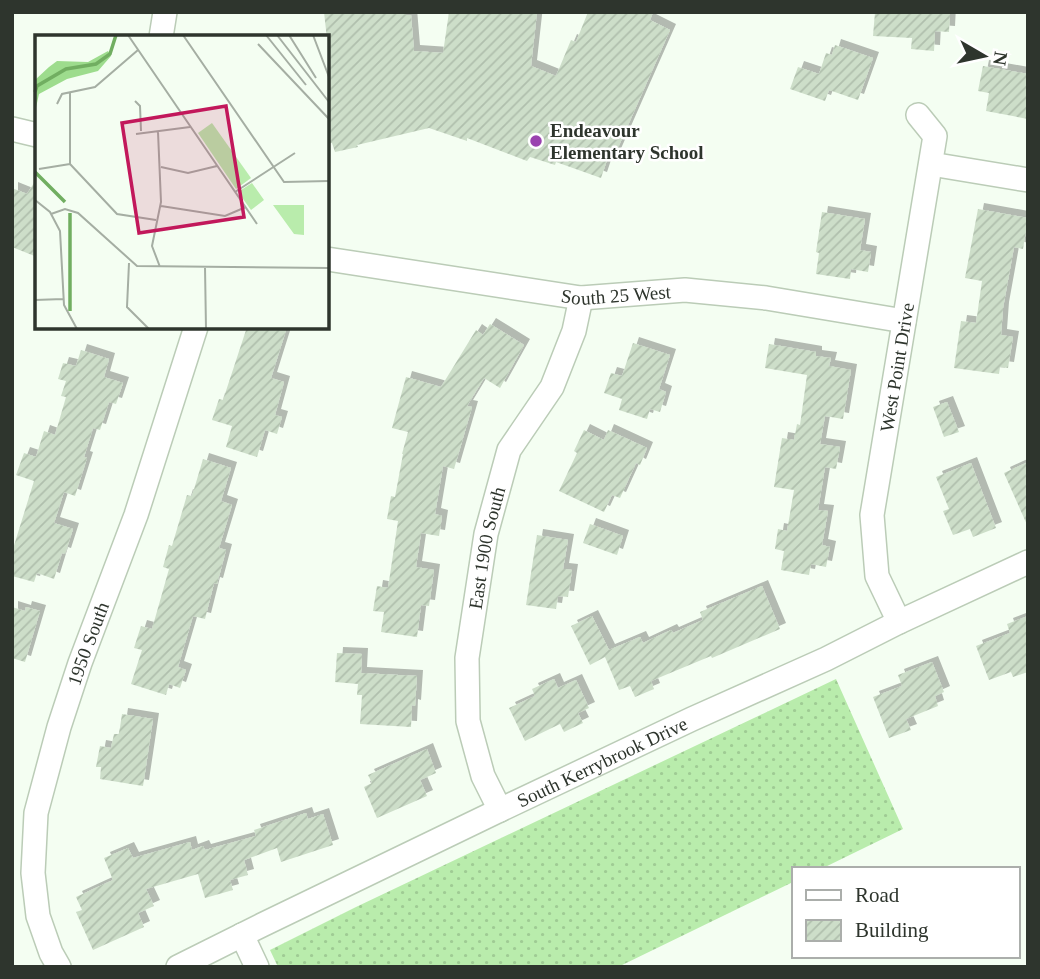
<svg xmlns="http://www.w3.org/2000/svg" width="1040" height="979" viewBox="0 0 1040 979" font-family="Georgia,serif">
	<style>
		.grass { fill: url(#grass-dots) }
		.building { fill: url(#building-hatch); filter: url(#shadow) }
		.lines { fill: none; stroke-linecap: round; stroke-linejoin: round }
		.minor-casing { stroke: #bbccb7; stroke-width: 26 }
		.minor { stroke: #fff; stroke-width: 23 }
		.poi-dot { fill: #9a42af; stroke: #fff; stroke-width: 2.5 }
		.labels { text-anchor: middle; stroke-width: 5; stroke-linejoin: round; paint-order: stroke }
		.poi-label { font-size: 19px; font-weight: bold; fill: #2e352d; stroke: #fff; text-anchor: start }
		.street-label { font-size: 19px; fill: #2e352d; stroke: #fff }
		.inset-river { fill: none; stroke: #71ae61; stroke-width: 3.5 }
		.inset-road { fill: none; stroke: #a5aea3; stroke-width: 2 }
		.view { fill: #c2185b; fill-opacity: 0.15; stroke: #c2185b; stroke-width: 3.5 }
		.inset-edge { fill: none; stroke: #2e352d; stroke-width: 3.5 }
	</style>
	<defs>
		<pattern id="grass-dots" width="8" height="8" patternUnits="userSpaceOnUse" patternTransform="scale(1.75)"><rect width="8" height="8" fill="#b9ecac"/><path d="M2 2h.1M6 6h.1" fill="none" stroke="#9fcb94" stroke-width="1.8" stroke-linecap="round"/></pattern>
		<pattern id="building-hatch" width="6" height="6" patternUnits="userSpaceOnUse" patternTransform="scale(1.75)"><rect width="6" height="6" fill="#cddec9"/><path d="M-1 1l2-2M0 6l6-6M5 7l2-2" fill="none" stroke="#b0bfad"/></pattern>
		<filter id="shadow"><feDropShadow dx="6" dy="-6" stdDeviation="0" flood-color="#0004"/></filter>
	</defs>
	<rect width="100%" height="100%" fill="#f4fef2"/>
	<path class="grass" d="M836 679 903 829 821 869H793V882L618 967H278L270 950 356 907Z"/>
	<path class="building" d="M324 12H406V15H411L414 51 443 53 449 12H537L531 66 556 76 571 40 576 42 588 12H653L650 20 670 30 613 159 608 157 601 178 556 162 555 165 530 157 527 161 467 138V141L429 128 357 145 358 147 335 152 332 143 327 144V67L330 66Z
		M875 12H950L949 32 935 31 934 51 911 49 912 38 873 36Z
		M835 45 873 58 858 100 829 90 825 101 790 89 798 67 819 74 826 53 832 55Z
		M983 66 1028 74V119L986 111 989 93 978 91Z
		M37 178V257L12 247V188L27 194Z
		M978 209 1028 218 1023 249 1014 247 1003 308 1001 335 1013 337 1008 368 1000 367 999 374 954 368 961 321 976 323 982 281 965 278Z
		M822 212 865 219 860 250 871 252 868 272 851 269 850 279 816 274 819 253 816 252Z
		M490 324 524 345 500 388 484 378 467 406 472 407 454 469 443 466 435 514 442 516 439 536 421 533 416 567 434 570 429 606 421 605 417 637 381 632 384 612 373 611 377 586 388 588 398 521 387 519 391 496 395 497 403 454H402L408 432 392 428 406 377 441 387 476 330 483 335Z
		M247 327H287L271 378 284 382 275 415 282 417 277 434 265 430 257 457 226 447 232 426 212 420 219 399 223 400Z
		M633 343 670 355 659 389 666 392 660 412 650 409 647 419 619 410 622 399 604 393 611 373 622 376Z
		M769 344 816 352V356L831 358 829 366 851 370 843 419 825 416 820 444 840 447 836 469 825 467 818 510 828 511 822 545 830 547 826 567 811 564 809 575 781 570 784 551 775 549 778 529 787 531 794 490 774 487 782 438 794 440 797 424 800 425 807 375 765 368Z
		M81 350 109 359 104 377 123 383 116 404 109 402 100 430 93 428 84 457 87 458 75 496 64 492 54 523 73 529 65 554 62 553 54 579 37 573 34 582 12 576V552L34 481 16 475 24 453 36 457 44 431 55 435 66 397 61 396 66 381 58 379 63 363 76 366Z
		M947 402 959 432 944 437 933 407Z
		M584 430 604 440 608 430 647 448 640 465 636 463 620 498 612 495 604 512 559 491 577 453 574 451Z
		M203 459 231 468 221 501 232 505 219 548 226 550 217 584 214 583 205 619 193 616 178 667 186 670 180 688 169 684 166 695 131 684 142 650 134 648 141 626 152 629 169 569 163 567 169 545 172 546 187 495 192 496Z
		M1028 462V527L1004 473Z
		M971 463 996 528 973 537 970 529 953 535 943 511 949 509 936 477Z
		M590 524 623 536 617 555 583 543Z
		M537 535 568 540 563 569 572 570 568 597 558 596 556 609 526 605Z
		M762 586 780 629 712 658 711 656 651 681 654 689 635 697 630 686 619 690 605 657 590 665 571 626 592 616 609 650 640 637 643 643 671 630 673 633 703 620 700 612Z
		M12 607 25 611 26 607 40 611 25 662 12 658Z
		M1028 616V672L1013 677 1011 672 989 680 976 646 1010 633 1007 624Z
		M337 653 362 654 361 673 417 676 415 706 412 705 411 727 360 724 362 695H357L358 684 335 682Z
		M932 662 944 692 935 696 938 706 906 719 911 730 889 738 873 697 902 686 898 675Z
		M554 679 558 688 576 680 589 708 578 713 583 723 564 732 560 724 525 741 509 708 535 696 532 689Z
		M122 714 153 719 143 786 100 779 101 767H96L100 746 111 748 114 734H119Z
		M427 749 436 773 420 780 427 796 377 818 364 787 372 783 368 775Z
		M306 813 308 819 323 814 333 845 281 862 277 848 244 860 248 875 230 880 233 890 205 898 198 874 146 889 154 906 138 913 144 927 93 950 76 912 82 910 76 897 113 880 104 858 128 848 133 858 190 842 192 850 203 846 205 850 256 836 254 830Z"/>
	<g class="lines">
		<g class="minor-casing">
			<g id="minor">
				<path d="M161 37 165 12"/>
				<path d="M12 129 37 135"/>
				<path d="M931 164 1028 180"/>
				<path id="s1" d="M327 259 581 298 685 290 766 298 904 321"/>
				<path id="s2" d="M899 622 877 576 872 515 935 136 918 115"/>
				<path id="s3" d="M500 810 483 776 468 721 467 658 486 534 509 450 552 387 574 331 581 298"/>
				<path d="M242 935 257 967"/>
				<path id="s4" d="M59 967 51 953 38 916 33 873 36 813 59 727 80 663 136 515 196 327"/>
				<path id="s5" d="M178 967 262 925 500 810 692 719 826 659 899 622 1028 562"/>
			</g>
		</g>
		<use href="#minor" class="minor"/>
	</g>
	<circle class="poi-dot" cx="536" cy="141" r="7"/>
	<g class="labels">
		<g class="poi-label">
			<text x="550" y="137">Endeavour<tspan x="550" dy="22">Elementary School</tspan></text>
		</g>
		<g class="street-label">
			<text dy="7" stroke="none"><textPath href="#s1" startOffset="292">South 25 West</textPath></text>
			<text dy="7" stroke="none"><textPath href="#s2" startOffset="262">West Point Drive</textPath></text>
			<text dy="7" stroke="none"><textPath href="#s3" startOffset="270">East 1900 South</textPath></text>
			<text dy="7" stroke="none"><textPath href="#s4" startOffset="336">1950 South</textPath></text>
			<text dy="7" stroke="none"><textPath href="#s5" startOffset="471">South Kerrybrook Drive</textPath></text>
		</g>
	</g>
	<g transform="translate(35 35)">
		<rect width="294" height="294" fill="#f4fef2"/>
		<path d="M177 88 216 143 201 154 163 98Z" fill="#b9ecac"/>
		<path d="M73 16 76 21 63 36 32 44 4 59 0 77V45L14 32 22 26 53 27Z" fill="#9ddc8d"/>
		<path d="M217 148 229 165 216 175 203 157ZM238 170H269V200L259 199Z" fill="#b9ecac"/>
		<path class="inset-river" d="M0 57 2 51 31 34 61 29 75 19 81 0M0 137 30 167M35 178V276"/>
		<path class="inset-road" d="M93 0 222 189M148 0 249 147 294 146M231 0 271 50M242 0 294 67M254 0 281 43M278 0 294 42M223 9 294 84M100 66 105 71 106 96M22 69 27 59 60 52 103 15M123 97 126 167 117 211 125 232M101 99 155 92M35 129 82 179 121 185M35 129V58M126 132 153 138 182 131M4 134 35 129M200 157 260 118M0 165 15 177 25 196 29 270 42 294M126 171 190 181 211 172M16 179 30 174 43 178 102 231 294 233M94 228 92 272 114 294M170 232 171 294M0 265 28 264"/>
		<path class="view" d="M191 71 209 182 104 198 87 88Z"/>
		<rect width="294" height="294" class="inset-edge"/>
	</g>
	<rect width="1040" height="979" fill="none" stroke="#2e352d" stroke-width="28"/>
	<rect x="792" y="867" width="228" height="91" fill="#ffffff" stroke="#abaeab" stroke-width="2"/>
	<rect x="806" y="890" width="35" height="10" fill="#ffffff" stroke="#abaeab" stroke-width="2"/>
	<text x="855" y="902" font-size="21" fill="#2e352d">Road</text>
	<rect x="806" y="920" width="35" height="21" fill="url(#building-hatch)" stroke="#abaeab" stroke-width="2"/>
	<text x="855" y="937" font-size="21" fill="#2e352d">Building</text>
	<g transform="translate(984 56) rotate(99)" stroke="#ffffff" stroke-width="5" paint-order="stroke">
	<path d="M0-5L12 26L0 18L-12 26Z" fill="#2e352d"/>
	<text y="-10" font-size="19" font-weight="bold" text-anchor="middle" fill="#2e352d">N</text>
	</g>
</svg>
